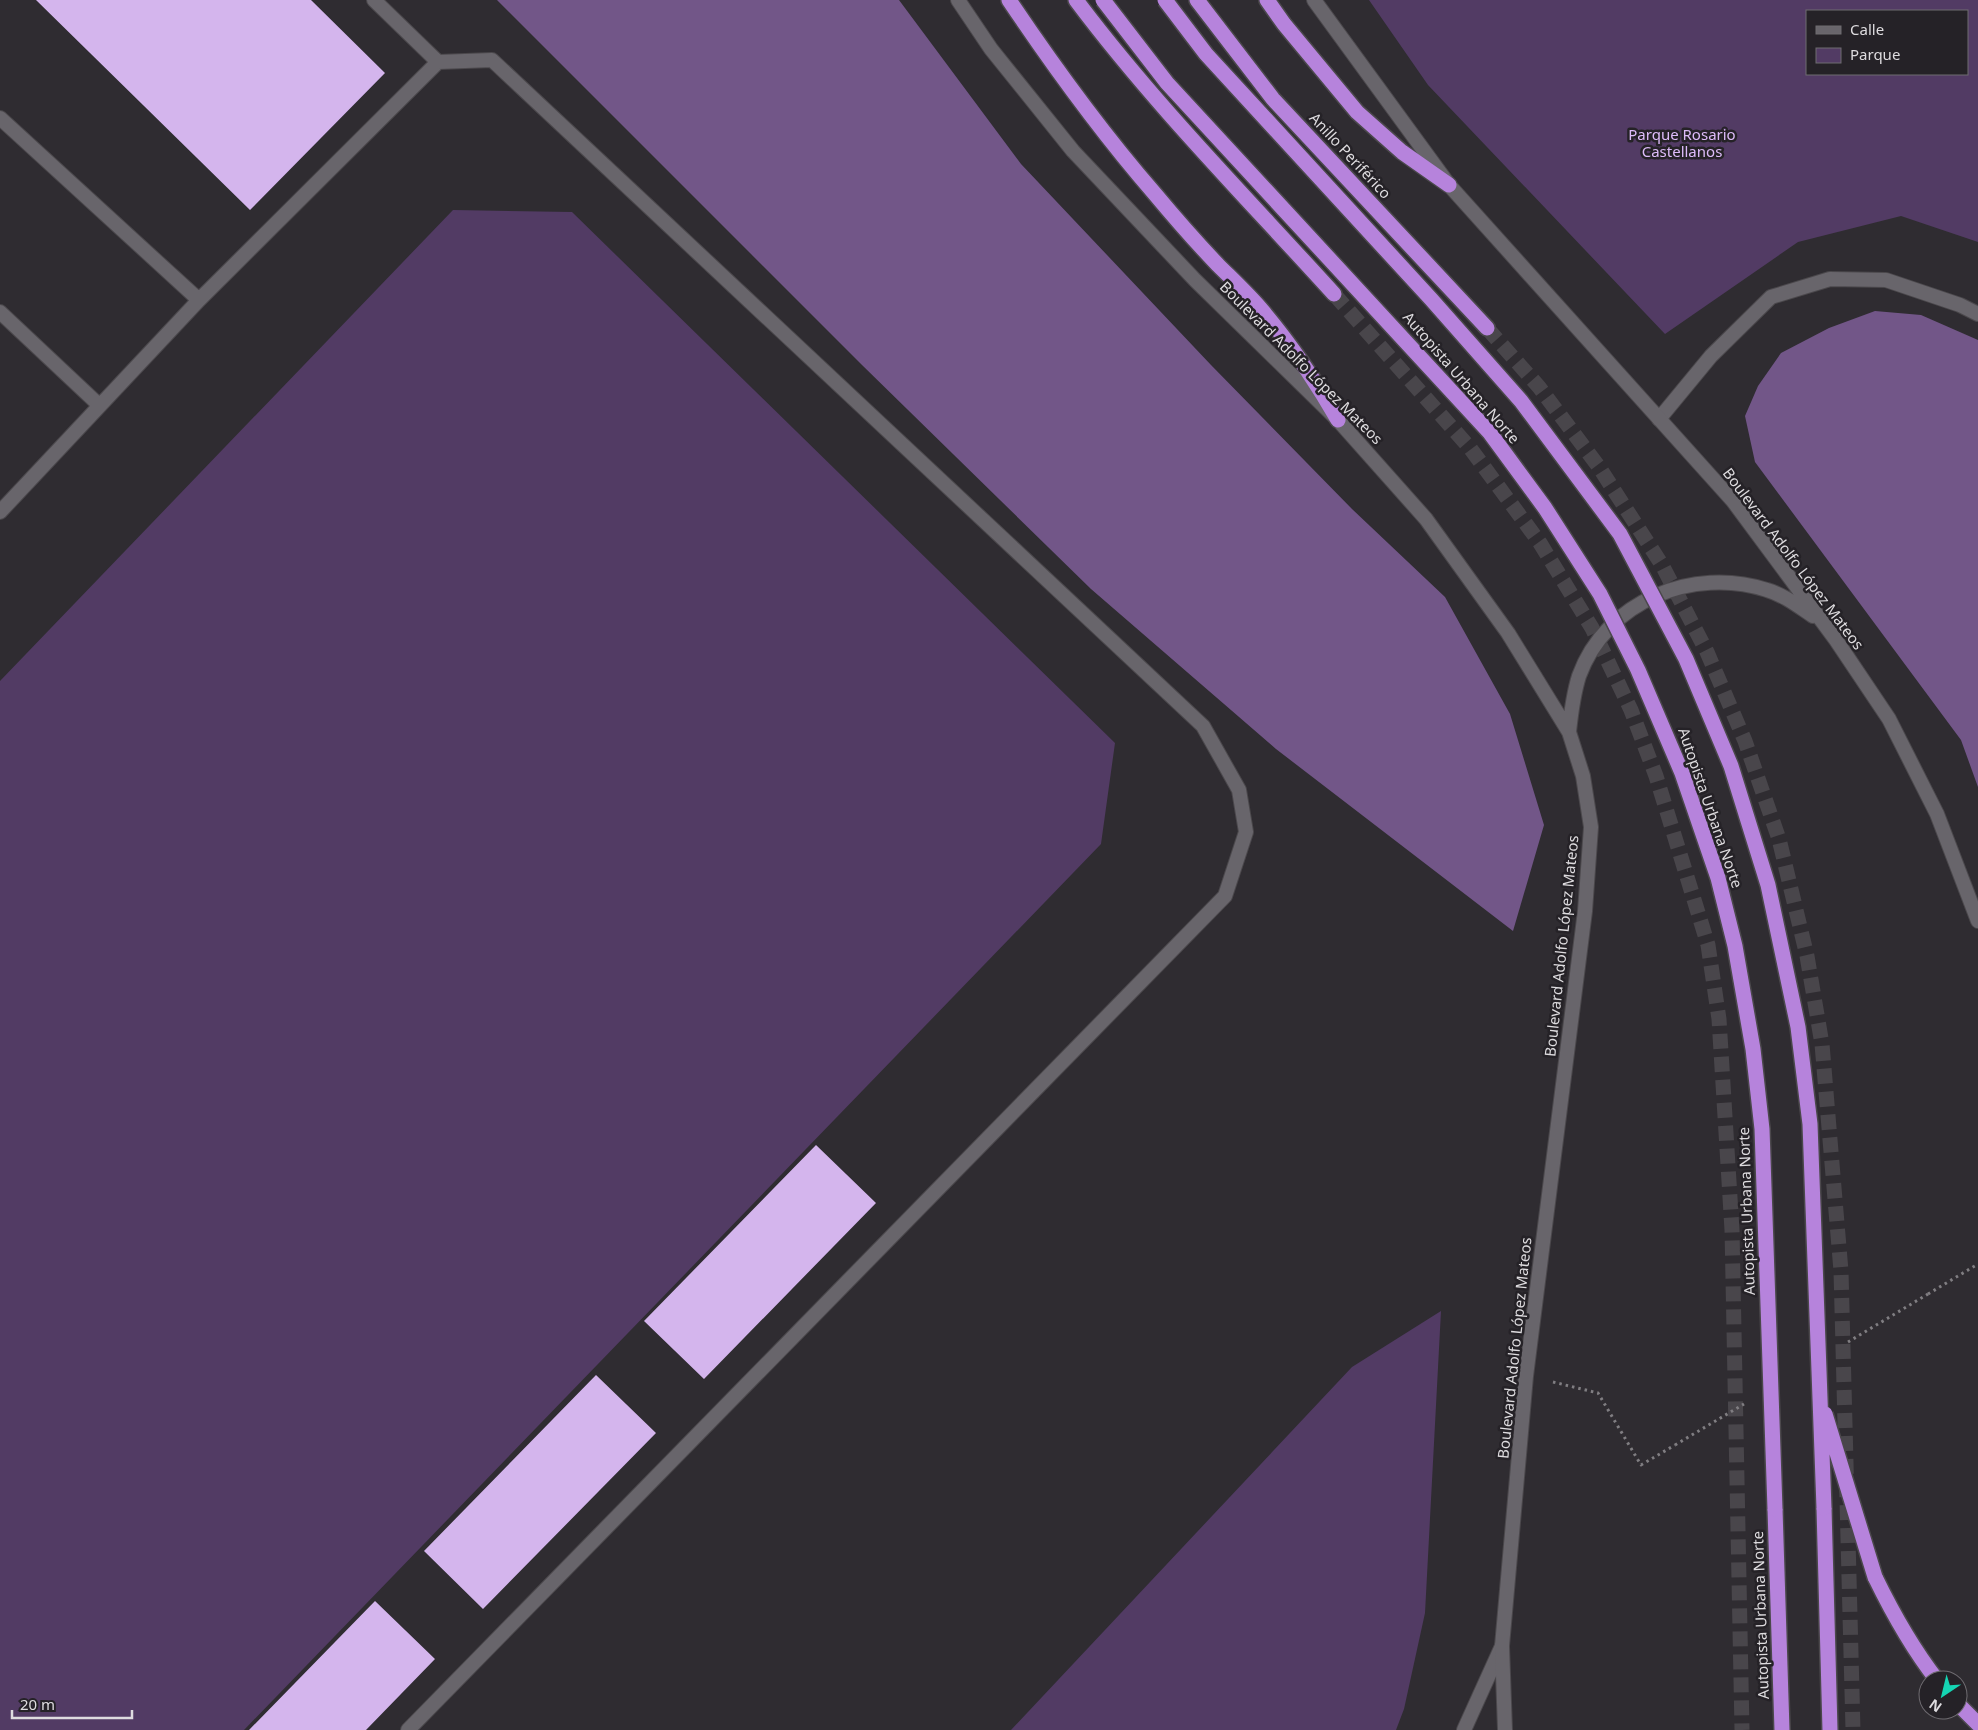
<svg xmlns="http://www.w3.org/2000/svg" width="1978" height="1730" viewBox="0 0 1978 1730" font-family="'Noto Sans',sans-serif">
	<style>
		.green { fill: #523b64; fill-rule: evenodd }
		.forest { fill: #725688 }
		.building { fill: #d4b5ed }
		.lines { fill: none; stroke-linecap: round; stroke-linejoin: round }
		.motorway-tunnel { stroke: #49464b; stroke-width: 15; stroke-dasharray: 15 8; stroke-linecap: butt }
		.service-casing { stroke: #4b484c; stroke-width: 16 }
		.minor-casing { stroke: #4b484c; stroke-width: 16 }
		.tertiary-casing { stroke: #4b484c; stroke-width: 16 }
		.secondary-casing { stroke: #4b484c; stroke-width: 16 }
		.motorway-casing { stroke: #4b484c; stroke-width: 18 }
		.path { stroke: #807e82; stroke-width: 3; stroke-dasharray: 2.5 4; stroke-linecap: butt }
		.service { stroke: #68656b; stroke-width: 14 }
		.minor { stroke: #68656b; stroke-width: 14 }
		.tertiary { stroke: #68656b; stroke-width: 14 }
		.secondary { stroke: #68656b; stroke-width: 14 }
		.motorway { stroke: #b683dc; stroke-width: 15 }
		.motorway-bridge-casing { stroke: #4b484c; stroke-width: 18; stroke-linecap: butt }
		.path-bridge { stroke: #807e82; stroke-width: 3; stroke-dasharray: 2.5 4; stroke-linecap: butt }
		.motorway-bridge { stroke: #b683dc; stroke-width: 15 }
		.labels { text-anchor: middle; stroke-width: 5; stroke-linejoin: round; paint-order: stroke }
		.park-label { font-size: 15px; fill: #ddbbf9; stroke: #252227 }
		.street-label { font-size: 15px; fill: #dedcdf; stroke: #252227 }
	</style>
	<rect width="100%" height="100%" fill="#2f2c31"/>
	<path class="green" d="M1369 0H1978V242L1901 216 1798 242 1665 334 1428 85ZM1807 11H1967V74H1807Z
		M453 210 572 212 1115 743 1101 844 244 1730H0V681Z
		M1441 1311 1425 1613 1404 1709 1396 1730H1011L1352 1367Z"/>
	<path class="forest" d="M497 0H899L1021 164 1211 365 1352 509 1445 597 1510 714 1544 825 1513 931 1276 749 1091 589 862 365Z
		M1875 311 1921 315 1978 340V787L1961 740 1755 462 1745 416 1758 386 1781 353 1829 328Z"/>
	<path class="building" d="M36 0H311L385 73 250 210Z
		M816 1145 876 1203 704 1379 644 1321Z
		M596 1375 656 1433 483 1609 424 1551Z
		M375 1601 435 1659 366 1730H249Z"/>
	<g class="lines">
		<path class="motorway-tunnel" d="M1334 294 1470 448 1540 543 1592 628 1631 710 1656 776 1708 945 1719 1019 1732 1230 1742 1730
			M1487 328 1539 387 1599 467 1662 565 1707 652 1745 741 1779 839 1807 956 1822 1044 1841 1271 1853 1730"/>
		<g class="service-casing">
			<path id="service" d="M0 118 199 300 0 512
				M199 300 438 62 374 0
				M0 312 99 405
				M408 1730 1225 896 1246 832 1239 790 1203 726 492 60 438 62"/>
		</g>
		<g class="minor-casing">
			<path id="minor" d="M1659 419 1711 356 1771 297 1830 279 1886 280 1960 305 1978 314"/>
		</g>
		<g class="tertiary-casing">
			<path id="tertiary" d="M1464 1730 1502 1646"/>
		</g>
		<g class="secondary-casing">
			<path id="secondary" d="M958 0 991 49 1073 151 1195 280 1338 420 1426 519 1508 633 1569 732 1583 776 1591 827 1585 911 1526 1376 1502 1646 1505 1730
				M1314 0 1449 185 1733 501 1836 640 1889 719 1937 814 1978 921
				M1569 732C1571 713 1573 695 1579 676 1606 601 1693 566 1767 590 1784 595 1798 606 1813 616"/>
		</g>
		<g class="motorway-casing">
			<path id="motorway" d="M1009 0C1054 67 1102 133 1155 194 1175 218 1196 242 1218 265 1232 279 1247 293 1260 308 1290 343 1315 380 1338 420
				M1076 0C1154 104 1247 198 1334 294
				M1197 0 1273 99 1487 328
				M1267 0 1284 24 1357 112 1402 152 1449 185
				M1824 1508 1830 1730
				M1775 1509 1782 1730
				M1875 1577C1893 1614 1912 1648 1937 1680
				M1958 1704 1978 1724"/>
		</g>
		<path class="path" d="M1928 1294 1978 1264
			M1553 1382 1598 1393 1641 1465 1675 1445"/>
		<use href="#service" class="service"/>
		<use href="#minor" class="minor"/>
		<use href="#tertiary" class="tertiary"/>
		<use href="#secondary" class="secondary"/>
		<use href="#motorway" class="motorway"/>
		<g class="motorway-bridge-casing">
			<path id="motorway-bridge" d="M1103 0 1167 83 1490 433 1545 508 1600 594 1638 670 1682 773 1718 878 1735 946 1753 1049 1762 1129 1775 1509
				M1165 0 1206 54 1431 299 1521 401 1620 534 1686 659 1731 766 1768 885 1798 1027 1810 1124 1824 1508
				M1825 1414 1875 1577"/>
		</g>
		<path class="path-bridge" d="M1848 1342 1928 1294
			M1675 1445 1744 1404"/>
		<use href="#motorway-bridge" class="motorway-bridge"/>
	</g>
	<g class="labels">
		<g class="park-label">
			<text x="1682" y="140">Parque Rosario<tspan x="1682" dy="17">Castellanos</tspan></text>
		</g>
		<g class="street-label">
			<text transform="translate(1350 156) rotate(47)" y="5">Anillo Periférico</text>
			<text transform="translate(1301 363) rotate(45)" y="5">Boulevard Adolfo López Mateos</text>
			<text transform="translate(1461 378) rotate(49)" y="5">Autopista Urbana Norte</text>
			<text transform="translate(1793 559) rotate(53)" y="5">Boulevard Adolfo López Mateos</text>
			<text transform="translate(1710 808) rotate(71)" y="5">Autopista Urbana Norte</text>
			<text transform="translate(1562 946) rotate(-84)" y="5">Boulevard Adolfo López Mateos</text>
			<text transform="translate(1747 1211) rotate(-92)" y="5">Autopista Urbana Norte</text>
			<text transform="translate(1515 1348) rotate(-84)" y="5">Boulevard Adolfo López Mateos</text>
			<text transform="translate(1761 1615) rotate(-92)" y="5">Autopista Urbana Norte</text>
		</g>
	</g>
	<rect x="1806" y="10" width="162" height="65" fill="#252227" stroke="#6f6c71"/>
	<rect x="1816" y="26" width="25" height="8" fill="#68656b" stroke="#6f6c71"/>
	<text x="1850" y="35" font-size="15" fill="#dedcdf">Calle</text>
	<rect x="1816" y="48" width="25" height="15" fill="#523b64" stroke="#6f6c71"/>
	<text x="1850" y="60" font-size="15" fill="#dedcdf">Parque</text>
	<g transform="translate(1943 1695) rotate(215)"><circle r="24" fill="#252227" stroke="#6f6c71"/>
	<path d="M0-4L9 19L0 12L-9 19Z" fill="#15d5b3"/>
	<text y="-8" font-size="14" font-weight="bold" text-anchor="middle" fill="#dedcdf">N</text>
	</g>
	<path d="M12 1710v8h120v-8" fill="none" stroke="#dedcdf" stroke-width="2.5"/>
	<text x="20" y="1710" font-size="15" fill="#dedcdf" stroke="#252227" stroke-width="4" paint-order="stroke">20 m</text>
</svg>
